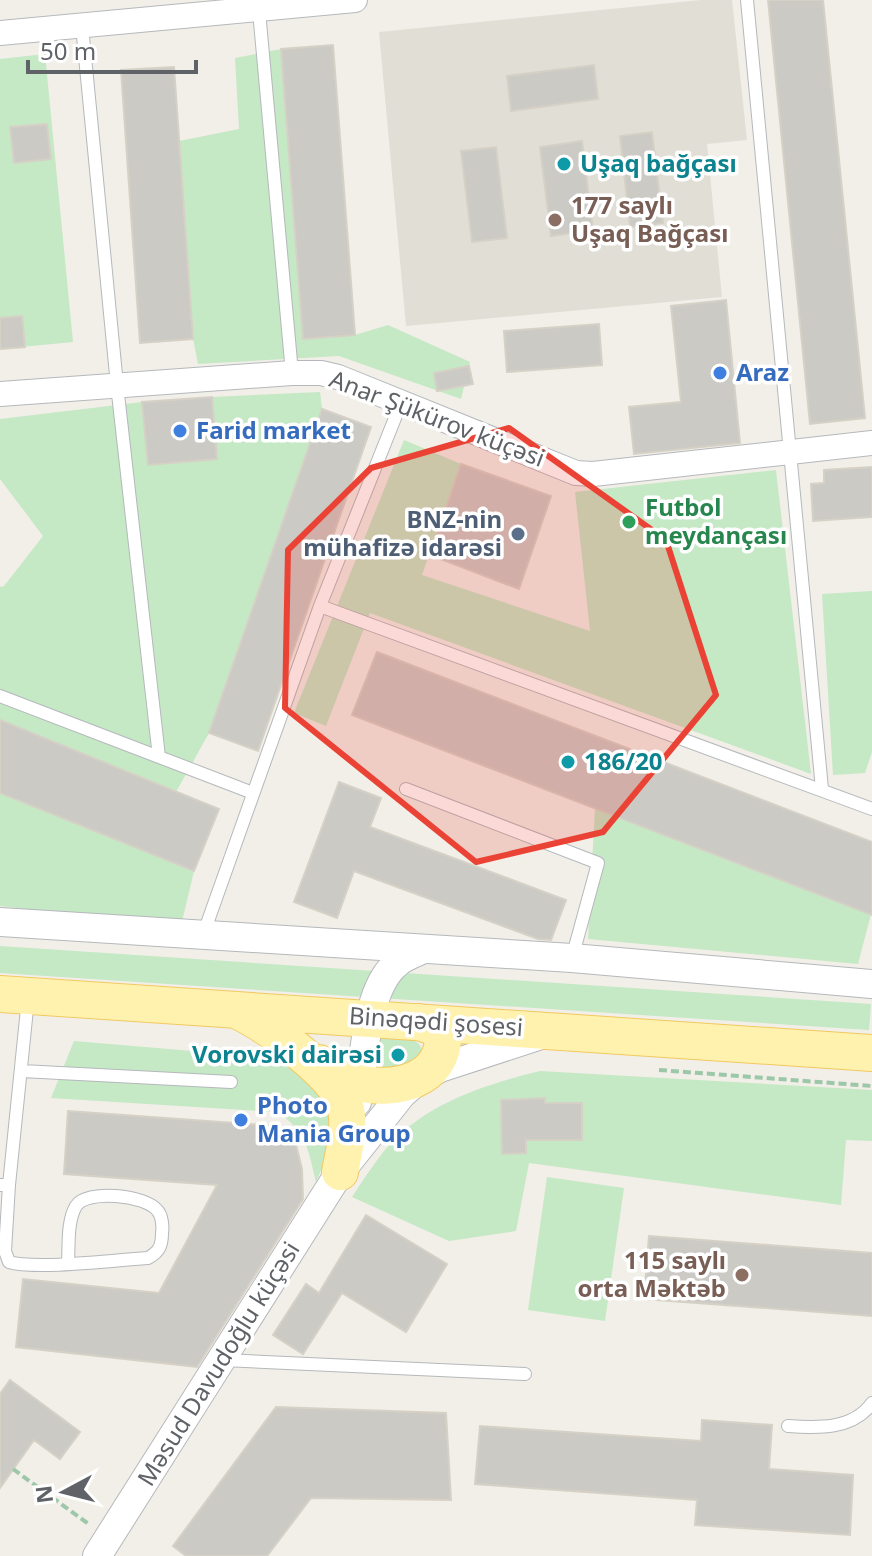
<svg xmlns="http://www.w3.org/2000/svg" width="872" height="1556" viewBox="0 0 872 1556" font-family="'Noto Sans',sans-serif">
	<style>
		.education { fill: #e1ded6 }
		.green { fill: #c5e8c5 }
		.building { fill: #cccac5; stroke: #d6d1c6; stroke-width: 2 }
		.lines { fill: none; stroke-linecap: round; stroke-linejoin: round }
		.service-casing { stroke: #b5b8bc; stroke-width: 14 }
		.minor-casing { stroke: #b5b8bc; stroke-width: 26 }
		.tertiary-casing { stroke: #b5b8bc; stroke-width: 30 }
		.primary-casing { stroke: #f2c960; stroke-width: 38 }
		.path { stroke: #9cc7a9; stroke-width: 4; stroke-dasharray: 8 4; stroke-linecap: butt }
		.service { stroke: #fff; stroke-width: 12 }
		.minor { stroke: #fff; stroke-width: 24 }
		.tertiary { stroke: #fff; stroke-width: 28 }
		.primary { stroke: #fff2af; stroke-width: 36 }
		.marked { fill: #ea4335; fill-opacity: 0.2; stroke: #ea4335; stroke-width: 6; stroke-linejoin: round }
		.culture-dot { fill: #0f9aa8; stroke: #fff; stroke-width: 3 }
		.education-dot { fill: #8d6e63; stroke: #fff; stroke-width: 3 }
		.shop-dot { fill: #3f7fe0; stroke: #fff; stroke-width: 3 }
		.leisure-dot { fill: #2e9e5b; stroke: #fff; stroke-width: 3 }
		.service-dot { fill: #5c6f8a; stroke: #fff; stroke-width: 3 }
		.labels { text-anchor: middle; stroke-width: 7; stroke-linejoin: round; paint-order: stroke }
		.culture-label { font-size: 24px; font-weight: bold; fill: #0d838f; stroke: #fff; text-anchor: start }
		.education-label { font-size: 24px; font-weight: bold; fill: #785e54; stroke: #fff; text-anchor: start }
		.shop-label { font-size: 24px; font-weight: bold; fill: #366cbe; stroke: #fff; text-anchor: start }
		.street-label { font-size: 24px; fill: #5f6368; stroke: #fff }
		.leisure-label { font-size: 24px; font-weight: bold; fill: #27864d; stroke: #fff; text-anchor: start }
		.service-label { font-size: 24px; font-weight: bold; fill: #4e5e75; stroke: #fff; text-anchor: end }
	</style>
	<rect width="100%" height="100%" fill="#f1efe8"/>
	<path class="education" d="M701 0H732L747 140 707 144 722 297 406 326 379 32Z"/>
	<path class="green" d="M281 49 355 335 388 325 470 362 461 399 339 356 198 364 193 339 179 141 239 129 235 58Z
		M45 54 73 342 0 349V59Z
		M320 392 322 409 209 733 176 792 0 720V587L4 586 43 536 0 479V419L142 402 148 465 216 459 212 397Z
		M404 440 461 464 422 575 590 631 575 492 776 470 811 774 370 613 326 726 294 713Z
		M872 591V752L865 773 833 775 822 594Z
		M0 793 194 871 181 926 0 906Z
		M595 808 871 914 858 964 588 939Z
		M0 946 871 1004 869 1030 0 973Z
		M383 1037C404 1038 424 1035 424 1061L387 1069 376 1063 375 1044Z
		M74 1041 251 1056 281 1062 310 1083 326 1106 333 1142 316 1182C308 1149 307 1133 278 1112L51 1098Z
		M540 1071 872 1090V1141L846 1140 841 1205 529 1163 516 1231 449 1241 352 1197C362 1182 372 1166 384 1151 423 1104 483 1085 540 1071Z
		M547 1177 624 1188 605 1321 528 1310Z"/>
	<path class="building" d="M768 0H823L865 418 810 424Z
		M333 45 355 335 303 339 281 49Z
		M594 65 598 99 511 111 507 76Z
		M174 67 193 339 140 343 121 70Z
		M47 124 51 159 14 163 10 127Z
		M652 132 663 223 630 227 620 136Z
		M582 141 593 230 551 236 540 147Z
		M496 147 507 238 472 242 461 151Z
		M726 300 740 443 634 454 629 407 681 402 671 306Z
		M22 316 25 347 0 349V318Z
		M599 324 602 365 507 372 504 331Z
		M469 366 473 384 437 391 434 373Z
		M212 397 217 459 148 465 142 402Z
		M322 409 371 427 258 751 209 733Z
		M461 464 551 496 519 589 430 555Z
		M872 467V517L813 521 811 484 824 483V470Z
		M377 652 872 842V915L352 715Z
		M0 720 219 809 194 871 0 793Z
		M339 782 381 798 370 827 566 900 551 940 538 939 354 871 337 918 294 902Z
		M545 1098V1103H582V1140H526V1153L502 1154 501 1100Z
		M68 1111 277 1126 296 1145 302 1169 303 1199 197 1367 16 1347 23 1279 159 1293 217 1185 64 1174Z
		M366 1215 447 1264 406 1332 342 1293 303 1354 273 1335 306 1284 319 1293Z
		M649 1236 872 1253V1316L644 1299Z
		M10 1380 80 1432 60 1459 34 1440 0 1488V1394Z
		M276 1407 446 1413 451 1500 311 1498 267 1556H186L173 1546Z
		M702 1420 772 1425 769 1469 853 1475 850 1535 695 1525 697 1500 475 1484 480 1426 701 1441Z"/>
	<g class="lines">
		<g class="service-casing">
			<path id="service" d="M747 0 822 789
				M259 11 292 373
				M82 26 117 385 159 757 253 793
				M320 606 872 809
				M0 696 159 757
				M406 789 598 863 572 958
				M203 935 320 606 401 403
				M22 1071 231 1082
				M0 1185H9L5 1251 9 1262C35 1270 117 1260 148 1258 159 1252 162 1246 162 1233 163 1226 162 1215 157 1210 145 1195 86 1189 76 1206 67 1221 69 1245 68 1262
				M9 1185 28 999
				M223 1360 525 1374
				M788 1426C817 1428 853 1430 872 1403"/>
		</g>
		<g class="minor-casing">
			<path id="minor" d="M0 33 355 0
				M0 394 292 373H321L338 377 576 473 593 474 872 443"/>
		</g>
		<g class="tertiary-casing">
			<path id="tertiary" d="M0 922 572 958 872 984
				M357 1102C364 1064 365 990 396 964 403 957 415 953 424 949
				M97 1556 340 1172 402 1094 420 1078 440 1068 538 1036"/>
		</g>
		<g class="primary-casing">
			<path id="primary" d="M0 994 872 1053
				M240 1012C269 1026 335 1074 345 1105 351 1126 344 1151 340 1172
				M319 1063C332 1071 344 1079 359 1083 395 1092 444 1080 443 1036L434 1027 419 1022"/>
		</g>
		<path class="path" d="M659 1070 872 1086
			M13 1469 90 1525"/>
		<use href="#service" class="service"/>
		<use href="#minor" class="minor"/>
		<use href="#tertiary" class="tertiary"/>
		<use href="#primary" class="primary"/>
	</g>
	<path class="marked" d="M509 428 666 540 716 695 603 832 476 862 285 708 288 550 371 468Z"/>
	<g class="culture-dot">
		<circle cx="564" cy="164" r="8"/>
		<circle cx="568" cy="762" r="8"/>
		<circle cx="398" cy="1055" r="8"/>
	</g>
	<g class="education-dot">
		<circle cx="555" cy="220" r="8"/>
		<circle cx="742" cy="1275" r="8"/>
	</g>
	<g class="shop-dot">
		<circle cx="720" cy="373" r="8"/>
		<circle cx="180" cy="431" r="8"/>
		<circle cx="241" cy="1120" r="8"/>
	</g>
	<circle class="leisure-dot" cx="629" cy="522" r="8"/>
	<circle class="service-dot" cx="518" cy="534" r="8"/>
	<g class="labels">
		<g class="culture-label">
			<text x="580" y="172">Uşaq bağçası</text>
			<text x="584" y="770">186/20</text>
			<text x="382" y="1063" text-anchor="end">Vorovski dairəsi</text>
		</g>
		<g class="education-label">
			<text x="571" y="214">177 saylı<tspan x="571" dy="28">Uşaq Bağçası</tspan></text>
			<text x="726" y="1269" text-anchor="end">115 saylı<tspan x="726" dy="28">orta Məktəb</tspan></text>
		</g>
		<g class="shop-label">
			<text x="736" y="381">Araz</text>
			<text x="196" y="439">Farid market</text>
			<text x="257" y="1114">Photo<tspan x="257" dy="28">Mania Group</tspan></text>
		</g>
		<g class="street-label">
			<text transform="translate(437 419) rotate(21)" y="8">Anar Şükürov küçəsi</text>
			<text transform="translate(436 1022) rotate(4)" y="8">Binəqədi şosesi</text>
			<text transform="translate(219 1364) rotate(-58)" y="8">Məsud Davudoğlu küçəsi</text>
		</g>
		<g class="leisure-label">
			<text x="645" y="516">Futbol<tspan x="645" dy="28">meydançası</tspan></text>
		</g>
		<g class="service-label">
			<text x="502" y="528">BNZ-nin<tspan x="502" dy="28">mühafizə idarəsi</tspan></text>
		</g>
	</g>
	<g transform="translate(64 1492) rotate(263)" stroke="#ffffff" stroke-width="6" paint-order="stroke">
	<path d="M0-6L14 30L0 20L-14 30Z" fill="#5f6368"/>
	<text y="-12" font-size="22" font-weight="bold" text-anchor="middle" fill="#5f6368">N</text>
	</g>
	<path d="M28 60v12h168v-12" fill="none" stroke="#5f6368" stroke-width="4"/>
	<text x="40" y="60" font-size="24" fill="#5f6368" stroke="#ffffff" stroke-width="6" paint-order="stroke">50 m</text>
</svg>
